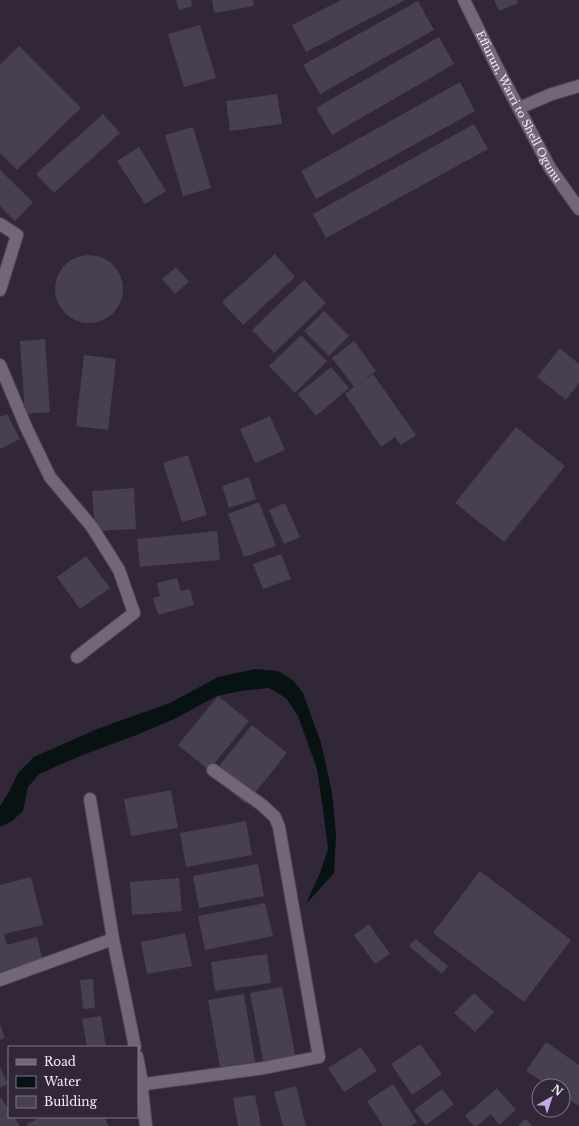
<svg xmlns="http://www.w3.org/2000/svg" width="579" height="1126" viewBox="0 0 579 1126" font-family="'Libre Baskerville',serif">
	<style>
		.water { fill: #071313 }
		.building { fill: #483f52 }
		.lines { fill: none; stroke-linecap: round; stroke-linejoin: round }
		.street-casing { stroke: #4e4453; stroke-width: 14 }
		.secondary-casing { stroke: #4e4453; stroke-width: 14 }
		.street { stroke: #71667a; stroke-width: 12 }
		.secondary { stroke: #71667a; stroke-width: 12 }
		.labels { text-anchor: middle; stroke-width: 3; stroke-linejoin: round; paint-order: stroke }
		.street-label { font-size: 11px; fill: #f4edf9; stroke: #312738 }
	</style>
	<rect width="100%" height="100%" fill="#312738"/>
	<path class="water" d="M255 669 278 671 293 680 303 693 321 743 332 792 336 835 334 873 306 904 320 873 328 849 323 809 317 769 298 716 286 698 269 688 240 691 217 696 174 719 139 734 80 756 39 774 28 787 23 811 12 821 0 827V806L9 792 18 773 34 757 97 729 170 703 218 677Z"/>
	<path class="building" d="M176 0H191L192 6 179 10Z
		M212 0H253L254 6 214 13Z
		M341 0H405L306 52 292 25Z
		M494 0H517L518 3 499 11Z
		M418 1 434 30 320 94 303 65Z
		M200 25 216 78 184 87 168 34Z
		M439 37 454 64 332 135 316 108Z
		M19 46 81 108 17 170 0 153V65Z
		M460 82 475 111 316 199 301 171Z
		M277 94 282 124 230 131 226 101Z
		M103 114 120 133 54 193 36 174Z
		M474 124 488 149 326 238 313 214Z
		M193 127 211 188 183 196 165 135Z
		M139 147 166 191 145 204 117 161Z
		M0 170 33 202 15 221 0 206Z
		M275 254 295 277 243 325 222 302Z
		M55 289a34 34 0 1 1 68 0a34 34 0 1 1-68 0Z
		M176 267 189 282 175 294 162 279Z
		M304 280 326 303 274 353 252 330Z
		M324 311 349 336 329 356 304 331Z
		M301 335 327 361 295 393 269 366Z
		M45 339 50 412 25 414 20 341Z
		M354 341 376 371 358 384 373 374 416 435 401 445 395 437 381 447 345 394 354 387 332 358Z
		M560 348 579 364V383L566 400 537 377Z
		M84 355 116 359 108 430 76 426Z
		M331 367 349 388 316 416 298 394Z
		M7 414 20 439 0 449V417Z
		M270 416 285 450 255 463 240 429Z
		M516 427 565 466 504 542 455 503Z
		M188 455 207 515 182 522 163 463Z
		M249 477 256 499 229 508 222 486Z
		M134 488 136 529 95 531 92 491Z
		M259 502 276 546 244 557 228 514Z
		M285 503 300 537 284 544 269 510Z
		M217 531 220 560 140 567 137 539Z
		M281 554 291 579 263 589 253 564Z
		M86 556 110 588 80 609 57 577Z
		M177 578 181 591 190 589 194 605 158 615 153 598 160 596 157 583Z
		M218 696 249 721 209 770 178 745Z
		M252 725 287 753 246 804 211 776Z
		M171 790 178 828 131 836 124 799Z
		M246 821 252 855 186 867 180 833Z
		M258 864 264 896 199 908 193 876Z
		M480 871 571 940 524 1002 433 933Z
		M31 877 43 925 4 934 7 945 37 937 43 962 0 972V885Z
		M179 878 182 911 132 915 130 882Z
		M265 903 273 936 205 950 198 916Z
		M369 924 390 954 375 964 354 935Z
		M185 933 192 966 147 974 141 942Z
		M416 939 448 966 442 974 409 946Z
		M267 954 271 983 215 991 211 962Z
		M93 979 95 1008 83 1009 80 980Z
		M282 987 296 1059 264 1065 250 993Z
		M474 993 494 1012 475 1032 454 1013Z
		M244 994 255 1062 220 1067 208 1000Z
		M101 1016 106 1047H87L82 1019Z
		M0 1024 5 1038 0 1040Z
		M546 1042 579 1065V1106L563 1096V1086H549L526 1071Z
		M420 1044 442 1074 412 1095 391 1064Z
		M361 1047 377 1071 344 1092 328 1068Z
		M0 1067 8 1084 0 1088Z
		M393 1084 417 1122 411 1126H383L367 1101Z
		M296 1086 306 1126H283L274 1092Z
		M497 1088 516 1110 499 1125 491 1114 477 1126H474L465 1116Z
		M442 1089 454 1104 426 1125 414 1110Z
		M255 1095 261 1126H238L233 1098Z
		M1 1098 9 1110V1117H14L20 1126H0V1099Z
		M42 1117H104L109 1126H27V1124Z
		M525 1119 533 1126H518Z"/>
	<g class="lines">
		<g class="street-casing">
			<path id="street" d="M519 108 552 94 579 86
				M0 224 17 235 0 290
				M0 365 26 427 50 477 92 527 119 570 134 613 77 657
				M113 939 135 1047
				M0 980 113 939 90 799
				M137 1056 143 1088
				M146 1126 142 1089 145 1084 264 1068 319 1057 279 827 275 817 262 805 213 770"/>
		</g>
		<g class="secondary-casing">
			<g id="secondary">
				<path id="s1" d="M464 0 495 63 550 168 579 209"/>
			</g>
		</g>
		<use href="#street" class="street"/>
		<use href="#secondary" class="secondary"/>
	</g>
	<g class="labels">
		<g class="street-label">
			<text dy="4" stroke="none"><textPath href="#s1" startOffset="120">Effurun, Warri to Shell Ogunu</textPath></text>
		</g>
	</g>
	<rect x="8" y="1046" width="130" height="72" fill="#312738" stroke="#7f7685"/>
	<rect x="16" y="1059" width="20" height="6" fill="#71667a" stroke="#7f7685"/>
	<text x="44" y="1066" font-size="12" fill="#f4edf9">Road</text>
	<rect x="16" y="1076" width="20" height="12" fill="#071313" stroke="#7f7685"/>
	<text x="44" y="1086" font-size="12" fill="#f4edf9">Water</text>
	<rect x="16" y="1096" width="20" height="12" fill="#483f52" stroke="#7f7685"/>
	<text x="44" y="1106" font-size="12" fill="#f4edf9">Building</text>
	<g transform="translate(551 1098) rotate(39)"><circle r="19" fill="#312738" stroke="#7f7685"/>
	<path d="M0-3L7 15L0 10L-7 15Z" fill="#c9a5ee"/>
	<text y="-6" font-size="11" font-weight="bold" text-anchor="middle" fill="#f4edf9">N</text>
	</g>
</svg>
